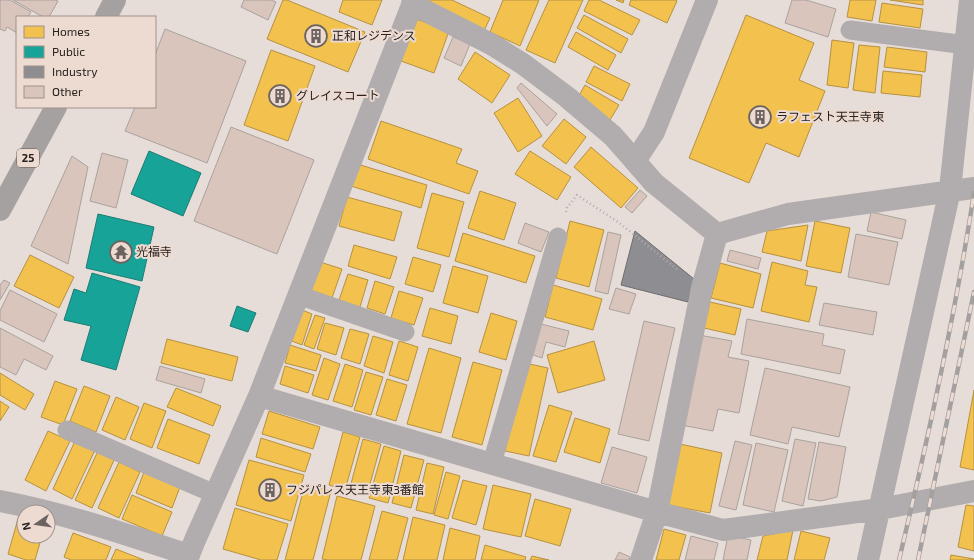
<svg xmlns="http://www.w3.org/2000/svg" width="974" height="560" viewBox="0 0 974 560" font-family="'Exo 2','Noto Sans JP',sans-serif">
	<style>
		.homes { fill: #f2c14e; stroke: #b69140 }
		.public { fill: #17a398; stroke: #1c7c74 }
		.industry { fill: #8d8d92; stroke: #6f6d70 }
		.building { fill: #d9c5bb; stroke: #a9a29e }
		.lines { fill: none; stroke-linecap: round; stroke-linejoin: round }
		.path { stroke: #b1adac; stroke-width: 2.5; stroke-dasharray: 1 3; stroke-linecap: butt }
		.lane { stroke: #b1adae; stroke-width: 19 }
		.street { stroke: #b1adae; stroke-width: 22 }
		.highway { stroke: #a6a1a1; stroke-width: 22 }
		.rail-casing { stroke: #a4a09f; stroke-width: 4.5 }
		.rail { stroke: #eddbd2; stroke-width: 3; stroke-dasharray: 9; stroke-linecap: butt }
		.labels { text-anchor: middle; stroke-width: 4; stroke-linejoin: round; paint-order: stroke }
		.shield { fill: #eddbd2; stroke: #645a55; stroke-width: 1 }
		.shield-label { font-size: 11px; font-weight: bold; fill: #29221f }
		.poi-label { font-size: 12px; fill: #29221f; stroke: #eddbd2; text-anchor: start }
	</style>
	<rect width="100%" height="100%" fill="#e7ddd8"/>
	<path class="homes" d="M283 0H287L365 32 348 72 267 39Z
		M343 0H382L372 25 339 12Z
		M427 0H452L490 18 483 33Z
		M503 0H539L520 46 490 32Z
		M549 0H583L555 63 526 50Z
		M589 0H599L640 20 632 35 584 11Z
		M616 0H624L623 3Z
		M631 0H676L677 1 667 23 629 5Z
		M850 0H876L872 21 847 17Z
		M890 0H923V5Z
		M882 3 923 9 920 28 879 22Z
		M584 15 628 39 621 53 577 28Z
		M746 15 814 43 799 80 825 91 799 157 766 143 749 183 689 158Z
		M416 19 449 31 434 73 401 61Z
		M576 32 616 55 608 70 568 47Z
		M832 40 854 43 848 88 827 85Z
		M859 45 880 47 875 93 853 90Z
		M887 47 927 52 925 72 884 67Z
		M271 50 315 66 288 141 244 125Z
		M475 52 510 75 492 103 458 79Z
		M594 66 630 84 622 101 586 82Z
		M883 71 922 75 920 97 881 93Z
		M585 85 619 105 610 120 576 101Z
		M518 98 542 136 518 152 494 113Z
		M564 119 586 137 566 164 542 146Z
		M381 121 462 149 456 163 478 171 469 194 368 159Z
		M591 147 638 188 621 208 574 167Z
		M530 151 571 177 557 200 515 174Z
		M357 164 427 185 421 208 351 186Z
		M480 191 516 203 504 240 468 228Z
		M432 193 464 202 449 257 417 248Z
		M347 197 402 212 394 241 339 226Z
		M570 221 604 230 589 287 556 278Z
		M815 221 850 228 841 273 806 266Z
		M808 225 801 261 762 252 767 231Z
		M463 233 535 256 526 283 455 261Z
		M354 245 397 257 390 279 348 266Z
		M30 255 74 277 59 308 14 286Z
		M413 257 441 265 433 292 405 284Z
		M320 262 342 269 332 298 310 290Z
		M772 262 808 271 805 285 817 287 809 322 761 311Z
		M720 263 761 274 753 308 711 298Z
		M453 266 488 276 478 313 443 303Z
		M348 274 368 280 360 307 339 300Z
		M375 281 394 287 385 314 367 308Z
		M553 285 602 299 593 330 545 317Z
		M399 291 423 298 414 325 391 318Z
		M710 302 741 309 735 335 704 328Z
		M430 308 458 316 451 344 422 336Z
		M302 310 312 314 302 345 292 341Z
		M491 313 517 321 506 360 479 352Z
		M315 315 325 318 314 349 304 345Z
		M325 323 344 328 336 355 317 349Z
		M350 329 369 334 360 364 341 358Z
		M373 336 393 342 384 373 364 366Z
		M167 339 238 357 232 381 161 363Z
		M399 341 418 347 408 381 389 375Z
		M594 341 605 380 558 393 547 355Z
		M290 345 321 355 316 371 285 363Z
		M429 348 461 358 441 433 407 424Z
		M324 358 340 364 328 400 312 395Z
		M473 362 502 370 482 445 452 437Z
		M525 363 548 368 529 456 505 451Z
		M345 364 363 370 352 407 333 401Z
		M285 366 314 375 308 393 280 384Z
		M366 372 383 377 371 415 354 410Z
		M0 373 34 394 25 410 0 395Z
		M387 379 407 385 396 421 376 415Z
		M55 381 77 389 63 425 41 417Z
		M84 386 110 396 96 432 70 421Z
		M176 388 221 406 213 426 167 407Z
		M974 390V470L960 467Z
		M116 397 139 407 125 440 102 430Z
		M0 401 9 407 0 421Z
		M144 403 166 411 152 448 130 439Z
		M549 405 572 412 556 462 533 456Z
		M269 411 320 427 313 449 262 434Z
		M575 418 610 429 600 463 564 452Z
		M168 419 210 435 199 464 157 448Z
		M48 431 70 441 46 491 25 480Z
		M343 432 360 437 345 490 329 485Z
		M261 438 311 454 305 472 256 457Z
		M363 439 381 444 367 495 349 491Z
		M75 441 95 450 72 499 53 489Z
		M680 444 722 453 710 513 668 505Z
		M384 446 401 451 388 503 369 498Z
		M98 451 115 458 92 508 75 500Z
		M404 455 424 460 411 508 392 503Z
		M249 460 304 475 291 521 236 505Z
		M119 462 140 472 119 518 98 508Z
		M427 463 444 467 433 514 416 510Z
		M144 472 180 487 172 508 136 493Z
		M446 472 460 476 448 519 434 515Z
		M463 480 487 486 476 525 452 518Z
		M305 484 331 491 313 560H285Z
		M493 485 531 494 521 537 483 529Z
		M132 495 172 512 162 536 122 519Z
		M337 496 375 506 361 560H328L322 559Z
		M535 499 571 509 560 546 525 536Z
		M966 505 974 506V551L958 547Z
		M235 508 288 524 277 560H261L223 549Z
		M382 511 408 518 397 560H369Z
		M413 517 445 525 437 560H403Z
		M18 519 24 521V536H42L35 560H26L8 554Z
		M450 528 480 536 475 560H443Z
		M664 529 686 535 679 560H656Z
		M793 530 787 560H757L763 536Z
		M801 531 830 538 824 560H794Z
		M73 533 111 547 106 560H71L64 557Z
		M485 545 526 557 525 560H481Z
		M116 549 144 560H111Z
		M951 555 974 559V560H950Z
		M532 556 549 560H530Z"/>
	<path class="public" d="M149 151 201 173 183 216 131 194Z
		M98 214 154 227 142 281 86 268Z
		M92 273 140 287 116 370 81 360 91 326 64 320 74 289 86 293Z
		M237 306 256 313 248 332 230 326Z"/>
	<path class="industry" d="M635 231 694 279 688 302 621 285Z"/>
	<path class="building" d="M0 0H10L31 12 28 17H17V33L7 27 5 31 0 29Z
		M13 0H55L58 1 49 17H43Z
		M244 0H271L276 2 268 20 241 7Z
		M792 0H806L836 9 828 37 785 23Z
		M165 29 246 61 207 163 125 131 135 107H155V55Z
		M453 37 470 44 461 66 444 58Z
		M521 83 557 114 547 126 517 88Z
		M231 127 314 160 277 254 194 221Z
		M102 153 128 160 116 208 90 201Z
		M72 156 88 167 68 264 31 246Z
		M640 190 647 196 632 213 625 207Z
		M871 212 906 220 902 239 867 231Z
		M525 223 549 232 541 252 518 243Z
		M608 232 621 235 608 294 595 291Z
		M856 234 898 242 889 285 848 277Z
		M730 250 761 258 758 269 727 261Z
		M4 280 10 283 0 300V285Z
		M616 288 636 294 629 314 609 309Z
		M10 290 57 314 44 342 0 320V311Z
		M824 303 877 312 873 335 819 325Z
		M747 319 824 334 822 345 845 350 840 374 741 354Z
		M644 321 675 328 649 441 618 434Z
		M541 324 569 331 565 347 546 342 542 358 533 355Z
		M0 328 53 356 46 370 24 359 16 375 0 367Z
		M699 335 732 341 728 357 749 361 739 413 718 409 713 431 681 425Z
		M160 366 205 379 201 393 156 380Z
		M765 368 850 387 839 437 792 427 788 444 750 435Z
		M795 439 816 443 803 506 782 501Z
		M735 441 752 445 736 510 719 506Z
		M819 442 846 447 837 497 821 501 808 499Z
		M756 443 788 450 774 512 743 505Z
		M612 447 647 457 637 493 601 483Z
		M728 535 751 540 747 560H723Z
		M691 536 718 543 714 560H685Z
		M619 552 630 557 629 560H615Z"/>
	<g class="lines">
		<path class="path" d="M566 212 567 208 577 195 618 222 678 270"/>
		<path class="lane" d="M850 30 966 45
			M298 295 405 332
			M67 430 215 494
			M492 463 558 237"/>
		<path class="street" d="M412 4 491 44 523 64 567 97 613 136 654 183 717 234 788 214 974 188
			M635 161 654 132 707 0
			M259 396 657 512 723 530 880 509 974 491
			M0 501C65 513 127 535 189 555
			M187 560 195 540 259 396 414 0
			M641 560 657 512 702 288 717 234
			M868 560 950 190 970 0"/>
		<path class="highway" d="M106 17 115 0
			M0 210 56 107"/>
		<g class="rail-casing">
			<path id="rail" d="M899 560C928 439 955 316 974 193
				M918 560 974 292"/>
		</g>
		<use href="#rail" class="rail"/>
	</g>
	<defs>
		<g id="building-ring" transform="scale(1.15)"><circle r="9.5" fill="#eddbd2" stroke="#6c6360" stroke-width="1.5"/><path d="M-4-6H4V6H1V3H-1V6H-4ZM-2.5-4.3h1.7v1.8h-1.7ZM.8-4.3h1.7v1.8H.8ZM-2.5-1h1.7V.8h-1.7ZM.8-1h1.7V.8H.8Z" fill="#6c6360"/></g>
		<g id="temple-ring" transform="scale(1.15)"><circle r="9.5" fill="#eddbd2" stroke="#6c6360" stroke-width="1.5"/><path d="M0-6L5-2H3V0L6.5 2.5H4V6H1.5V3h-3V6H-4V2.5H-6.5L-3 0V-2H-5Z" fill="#6c6360"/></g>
	</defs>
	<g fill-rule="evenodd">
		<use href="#building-ring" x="316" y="36"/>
		<use href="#building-ring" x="280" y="96"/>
		<use href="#building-ring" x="760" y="117"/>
		<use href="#temple-ring" x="121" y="252"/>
		<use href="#building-ring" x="270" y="490"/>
	</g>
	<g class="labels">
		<rect class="shield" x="17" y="149" width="22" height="18" rx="3"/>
		<g class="shield-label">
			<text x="28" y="162">25</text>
		</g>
		<g class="poi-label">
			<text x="332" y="40">正和レジデンス</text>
			<text x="296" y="100">グレイスコート</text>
			<text x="776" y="121">ラフェスト天王寺東</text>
			<text x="136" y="256">光福寺</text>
			<text x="286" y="494">フジパレス天王寺東3番館</text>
		</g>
	</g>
	<rect x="16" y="16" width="140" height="92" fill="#eddbd2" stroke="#9f918a"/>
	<rect x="24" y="26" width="20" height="12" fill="#f2c14e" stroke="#9f918a"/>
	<text x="52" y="36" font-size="12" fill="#29221f">Homes</text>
	<rect x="24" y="46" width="20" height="12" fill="#17a398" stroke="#9f918a"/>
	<text x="52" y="56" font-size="12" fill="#29221f">Public</text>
	<rect x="24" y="66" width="20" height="12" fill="#8d8d92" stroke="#9f918a"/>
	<text x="52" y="76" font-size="12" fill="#29221f">Industry</text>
	<rect x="24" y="86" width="20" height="12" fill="#d9c5bb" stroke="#9f918a"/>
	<text x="52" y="96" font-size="12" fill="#29221f">Other</text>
	<g transform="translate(36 524) rotate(257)"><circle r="19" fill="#eddbd2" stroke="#9f918a"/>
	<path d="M0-3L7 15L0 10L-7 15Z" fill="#6c6360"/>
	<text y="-6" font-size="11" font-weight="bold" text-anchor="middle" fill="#29221f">N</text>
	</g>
</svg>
